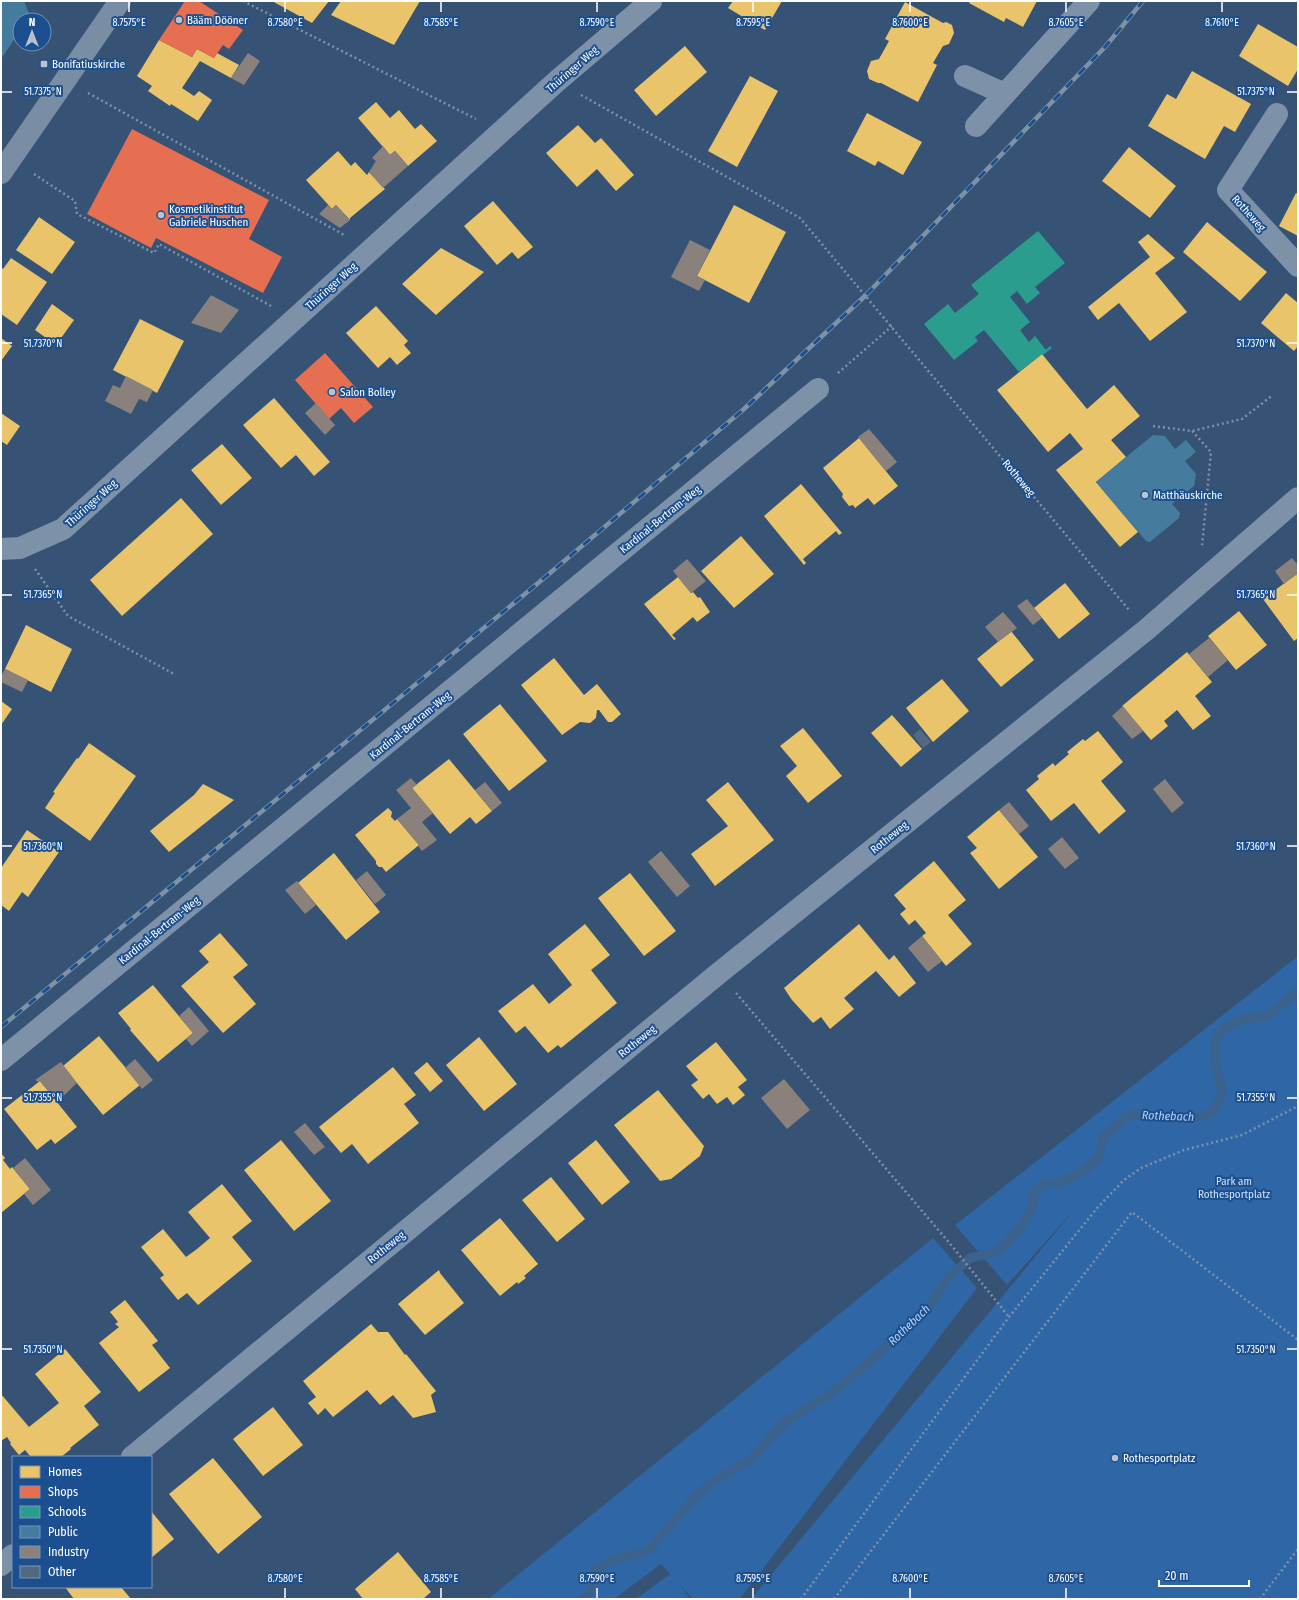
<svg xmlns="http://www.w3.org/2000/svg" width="1299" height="1600" viewBox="0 0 1299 1600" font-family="'Fira Sans Condensed',sans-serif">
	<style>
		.green { fill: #2f66a5 }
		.homes { fill: #e9c46a }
		.shops { fill: #e76f51 }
		.schools { fill: #2a9d8f }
		.public { fill: #457b9d }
		.industry { fill: #8a817c }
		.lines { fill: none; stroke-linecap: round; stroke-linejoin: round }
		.stream { stroke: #3b618d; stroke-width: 9 }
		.building { fill: #526984 }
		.path { stroke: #7d92a8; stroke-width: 2.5; stroke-dasharray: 2 3; stroke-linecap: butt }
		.street { stroke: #7d92a8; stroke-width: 22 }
		.secondary { stroke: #798da4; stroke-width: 22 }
		.rail-casing { stroke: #7e92a7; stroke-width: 4.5 }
		.rail { stroke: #1b4f8f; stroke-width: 3; stroke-dasharray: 9; stroke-linecap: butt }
		.ticks { fill: none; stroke: #fff; stroke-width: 1.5 }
		.poi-dot { fill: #b9c2ce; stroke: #1b4f8f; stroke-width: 1.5 }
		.labels { text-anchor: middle; stroke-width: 4; stroke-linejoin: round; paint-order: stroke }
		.poi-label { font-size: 11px; fill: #fff; stroke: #1b4f8f; text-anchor: start }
		.street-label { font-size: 11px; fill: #fff; stroke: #1b4f8f }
		.park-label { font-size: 11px; fill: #cfe3fa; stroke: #1b4f8f }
		.water-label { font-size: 12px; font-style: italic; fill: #b5d3f5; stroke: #1b4f8f }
		.ticks-label { font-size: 10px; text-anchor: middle; fill: #fff; stroke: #1b4f8f; stroke-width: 4; stroke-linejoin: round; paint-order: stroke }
	</style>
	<rect width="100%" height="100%" fill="#365274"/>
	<path class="green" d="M1298 956V1599H751L1074 1210 1007 1285 955 1225Z
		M933 1238 977 1288 740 1599H693L680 1585 690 1599H636L670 1574 661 1564 614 1599H488Z"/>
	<path class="homes" d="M272 1H329L312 23Z
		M341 1H420L394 45 331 15Z
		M733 1H782L765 30 728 8Z
		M970 1H1037L1023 27 1006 18 1004 22 969 3Z
		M905 2 943 23 946 22 952 25 954 33 949 44 943 46 933 63 937 65 918 102 881 83H878L869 79 867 71 871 61 879 59 889 41 885 39Z
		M1258 24 1298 47V69L1288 86 1239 56Z
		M159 40 192 57 197 49 214 58 217 53 239 65 231 78 200 61 182 88 194 96 199 91 212 100 198 121 171 104 170 106 148 91 152 86 137 76Z
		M685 46 707 72 656 116 634 90Z
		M1192 71 1251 104 1235 132 1224 126 1205 159 1148 126 1167 94 1176 99Z
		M750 76 778 91 737 167 708 151Z
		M376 102 390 118 399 110 415 129 421 124 437 141 408 166 395 151 390 155 358 118Z
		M867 113 922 142 903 175 878 161 875 166 847 151Z
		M578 125 595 143 601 138 634 175 616 191 597 169 577 187 546 153Z
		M1129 147 1176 186 1150 218 1102 181Z
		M338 151 351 166 355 162 367 175 369 172 385 189 350 218V220L336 205 332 209 306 180Z
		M1296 193 1298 194V236L1279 226Z
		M493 201 533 247 518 259 512 252 497 265 464 226Z
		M734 205 786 232 749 303 697 276Z
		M39 217 75 242 52 274 16 250Z
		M1207 222 1267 272 1240 301 1183 252Z
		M1148 234 1175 258 1155 273 1187 312 1150 341 1119 303 1098 320 1088 307 1150 257 1138 242Z
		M441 248 484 272 436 315 402 284Z
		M11 258 47 282 17 325 1 314V267L3 269Z
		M1286 293 1298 303V346L1294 351 1261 323Z
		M52 304 74 320 56 345 35 330Z
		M376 306 408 341 404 345 411 353 397 365 390 357 378 368 346 333Z
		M140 319 184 341 157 393 113 370Z
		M1 338 12 346 1 361Z
		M1042 354 1087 409 1114 385 1140 416 1111 440 1126 457 1096 482 1138 532 1120 547 1056 470 1083 449 1070 433 1048 452 997 390Z
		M274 398 330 462 314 476 296 455 281 468 243 425Z
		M1 413 20 426 7 445 1 441Z
		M859 438 898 486 874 505 868 498 855 508 853 505 849 506 842 497 843 494 823 468Z
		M222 444 252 478 221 505 191 470Z
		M801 484 842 533 839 535 836 531 803 559 806 563 804 565 764 516Z
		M181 498 213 534 122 616 90 580Z
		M741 536 774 574 734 608 701 571Z
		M1297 574 1298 576V638L1294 641 1263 599Z
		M678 577 691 593 693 592 698 598 700 597 710 612 697 622 693 617 672 635 676 639 674 640 644 604Z
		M1065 583 1090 614 1059 639 1034 608Z
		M1239 611 1267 645 1236 670 1208 636Z
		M26 625 72 649 51 692 5 669Z
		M1011 631 1034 660 1001 687 977 659Z
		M1187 652 1212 682 1195 696 1211 716 1193 730 1177 710 1164 721 1168 726 1151 740 1122 706Z
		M554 658 584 695 597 684 621 714 612 722H608L599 710H597L596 718 590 723 580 722 562 735 521 685Z
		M942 679 969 711 933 742 906 708Z
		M1 701 12 709 1 725Z
		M500 704 547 761 509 791 463 734Z
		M892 715 922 749 901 767 871 733Z
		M803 728 842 776 808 803 786 776 797 766 780 746Z
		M1098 731 1123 762 1101 781 1126 811 1099 834 1074 803 1051 821 1026 790 1039 779 1037 776 1053 763 1055 766 1069 754 1067 752 1083 739 1085 741Z
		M89 743 136 776 90 841 45 808 55 793 53 792 77 758 78 759Z
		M449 759 492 811 476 824 470 817 450 834 412 788Z
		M728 782 774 840 715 886 691 854 728 826 706 800Z
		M203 784 234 800 169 852 150 831 194 795Z
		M388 808 392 812 391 817 395 821 397 819 419 845 386 872 382 867H379L376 864V861L355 835Z
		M999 810 1038 857 999 889 970 853 977 848 967 837Z
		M27 830 59 852 28 897 22 892 9 911 1 905V868Z
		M334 853 380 912 346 940 298 883Z
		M934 861 966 900 948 915 972 944 946 966 922 936 926 933 915 920 909 925 900 914 906 909 894 895Z
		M630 873 676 931 644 956 598 898Z
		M585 924 610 955 591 970 617 1003 561 1048 558 1045 548 1053 525 1026 516 1033 498 1011 533 984 549 1004 572 985 548 954Z
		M859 924 889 960 894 955 916 983 899 997 876 971 844 998 854 1009 830 1029 821 1017 813 1023 792 1000 784 988Z
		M220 933 248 965 233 977 256 1004 223 1033 181 986 209 962 199 951Z
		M153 985 193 1033 158 1062 130 1030 131 1029 118 1013Z
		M99 1036 140 1085 103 1115 63 1066Z
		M479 1037 517 1084 484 1111 446 1065Z
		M716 1042 747 1080 738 1087 745 1095 733 1105 727 1097 717 1104 709 1094 703 1099 691 1085 698 1080 686 1066Z
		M427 1062 443 1081 430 1092 414 1073Z
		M393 1067 416 1095 404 1104 419 1123 368 1164 352 1144 341 1153 319 1127Z
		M40 1081 77 1127 55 1144 51 1139 37 1150 4 1109Z
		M658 1090 704 1146 700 1156 671 1179 660 1181 614 1125Z
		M281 1140 331 1201 294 1231 244 1170Z
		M596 1140 630 1182 602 1205 568 1163Z
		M1 1153 5 1158 3 1160 10 1169 12 1167 30 1189 1 1213Z
		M551 1177 585 1219 557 1242 522 1200Z
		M222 1184 252 1221 232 1237 252 1261 198 1305 187 1293 178 1300 160 1278 164 1275 141 1247 163 1229 186 1257 197 1249 210 1238 188 1212Z
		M500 1218 538 1264 524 1276 526 1278 518 1284 517 1282 500 1296 461 1250Z
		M439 1270 440 1273 464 1303 425 1335 398 1304Z
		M125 1300 158 1341 152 1345 170 1368 139 1392 99 1343 119 1327 115 1324 118 1322 110 1312Z
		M371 1324 378 1332H388L405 1355 406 1354 436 1391 431 1395 436 1412 413 1418 393 1395 380 1405 367 1390 333 1417 325 1408 318 1415 308 1403 316 1397 303 1381Z
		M65 1349 101 1392 84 1406 99 1425 70 1448 71 1449 61 1457H31L25 1450 19 1455 10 1444 11 1443 7 1437 1 1441V1394L29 1427 59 1403 35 1374Z
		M273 1407 303 1445 263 1476 233 1439Z
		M213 1458 262 1517 218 1554 169 1494Z
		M151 1511 174 1539 151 1558Z
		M398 1552 431 1592 423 1599H363L355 1589Z
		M65 1587H121L131 1599H74Z"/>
	<path class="shops" d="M185 1H199L243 30 229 49 223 45 214 58 197 49 192 57 159 40Z
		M132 129 269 200 249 239 282 257 263 293 156 238 151 248 87 214Z
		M325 353 373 407 354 423 341 408 329 419 295 380Z"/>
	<path class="schools" d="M1038 231 1065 263 1035 287 1040 293 1027 304 1017 291 1010 297 1030 322 1020 330 1029 342 1035 336 1046 350 1050 346 1052 348 1043 355 1042 354 1019 372 984 330 975 337 978 341 954 360 924 324 948 304 955 313 979 294 971 285Z"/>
	<path class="public" d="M1 1H24L30 16 27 20H20V31L1 59Z
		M1153 435 1165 436 1175 449 1186 440 1196 452 1185 461 1196 474 1194 486 1172 504 1180 513 1179 518 1150 542 1146 541 1096 482Z"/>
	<path class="industry" d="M248 53 260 61 244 85 231 78Z
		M383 146 390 155 395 151 408 166 383 188 369 172 376 161 372 158Z
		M328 205 332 209 336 205 350 220 340 228 319 214Z
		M690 240 710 250 697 276 705 280 699 291 671 277Z
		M211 295 239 310 221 333 191 323Z
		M126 376 153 390 147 402 139 399 131 414 105 401 113 385 120 388Z
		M316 403 335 425 325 435 305 413Z
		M869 429 897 462 886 471 858 437Z
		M1292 558 1298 565V573L1284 584 1275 571Z
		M687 559 706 581 691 593 673 571Z
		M1027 599 1042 618 1033 625 1017 606Z
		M1003 612 1017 628 998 642 985 627Z
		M1209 638 1228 660 1208 677 1189 654Z
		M5 669 28 680 22 692 1 682V676Z
		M1123 706 1143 731 1132 739 1112 716Z
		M411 778 417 785 412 788 433 813 422 822 437 840 422 851 418 846 419 845 397 819 411 808 396 790Z
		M1165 779 1184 803 1172 813 1153 789Z
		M485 782 502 803 492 811 475 790Z
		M1009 802 1029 826 1019 834 999 810Z
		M1062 837 1079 858 1065 869 1048 849Z
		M661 851 690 886 677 897 648 862Z
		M367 871 386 895 375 904 356 880Z
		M297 881 316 905 305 914 285 890Z
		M922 936 942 961 928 972 908 948Z
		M189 1007 209 1031 192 1046 186 1039 193 1033 179 1016Z
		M135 1059 153 1080 142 1089 125 1068Z
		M61 1062 77 1083 57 1102 40 1081 38 1082 35 1080Z
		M784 1079 810 1110 787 1129 761 1098Z
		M305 1123 325 1147 314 1155 294 1132Z
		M25 1158 51 1190 33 1205 24 1194 30 1189 13 1168Z"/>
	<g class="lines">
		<path class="stream" d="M585 1599 591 1590 595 1570 613 1560 648 1551 697 1495 713 1482 750 1460 786 1421 832 1393 879 1353 927 1309 947 1279 970 1258 994 1253 1006 1244 1020 1228 1032 1208 1034 1192 1044 1184 1064 1182 1087 1168 1100 1155 1103 1137 1128 1116 1144 1114 1170 1118 1201 1117 1215 1110 1222 1091 1215 1062V1040L1224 1029 1242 1019 1267 1016 1298 991"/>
	</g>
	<path class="building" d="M920 729 931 742 923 748 913 735Z"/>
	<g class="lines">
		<path class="path" d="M243 1 476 119
			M88 93 346 236
			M581 95 800 218 1129 610
			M34 174 75 201 77 214 154 253 159 244 271 306
			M838 373 892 326
			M1153 426 1192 431 1242 419 1273 395
			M1192 431 1211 452 1202 546
			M35 569 68 616 174 674
			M736 993 952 1246 1009 1317
			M801 1599 1009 1317 1098 1207 1124 1180 1141 1168 1184 1150 1242 1135 1298 1106
			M834 1599 1132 1212 1298 1340
			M1260 1599 1298 1549"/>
		<path class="street" d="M965 76 1005 94
			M1277 114 1228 190 1298 266
			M976 126 1089 1
			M1 549 20 548 63 529 557 81 651 1
			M1 1060 818 389
			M132 1457 719 973 1146 630 1298 498
			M1 1565 13 1555"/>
		<path class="secondary" d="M1 173 120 1"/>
		<g class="rail-casing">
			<path id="rail" d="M1 1027 537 584 744 409 866 295 1105 47 1143 1"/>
		</g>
		<use href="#rail" class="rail"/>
	</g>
	<path class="ticks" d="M129 2V12M285 2V12M441 2V12M597 2V12M753 2V12M910 2V12M1066 2V12M1222 2V12M2 92H12M1287 92H1297M2 343H12M1287 343H1297M2 595H12M1287 595H1297M2 846H12M1287 846H1297M2 1098H12M1287 1098H1297M2 1349H12M1287 1349H1297M285 1588V1598M441 1588V1598M597 1588V1598M753 1588V1598M910 1588V1598M1066 1588V1598"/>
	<g class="poi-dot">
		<circle cx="179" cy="20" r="4"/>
		<rect x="40" y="60" width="8" height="8" rx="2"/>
		<circle cx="161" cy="215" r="4"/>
		<circle cx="332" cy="392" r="4"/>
		<circle cx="1145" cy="495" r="4"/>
		<circle cx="1115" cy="1458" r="4"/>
	</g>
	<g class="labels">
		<g class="poi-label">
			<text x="187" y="24">Bääm Dööner</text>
			<text x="52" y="68">Bonifatiuskirche</text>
			<text x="169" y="213">Kosmetikinstitut<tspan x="169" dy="13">Gabriele Huschen</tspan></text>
			<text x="340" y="396">Salon Bolley</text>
			<text x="1153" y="499">Matthäuskirche</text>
			<text x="1123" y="1462">Rothesportplatz</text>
		</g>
		<g class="street-label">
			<text transform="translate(572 69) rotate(-41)" y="4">Thüringer Weg</text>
			<text transform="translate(1249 213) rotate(48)" y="4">Rotheweg</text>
			<text transform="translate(331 286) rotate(-42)" y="4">Thüringer Weg</text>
			<text transform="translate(1019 478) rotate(50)" y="4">Rotheweg</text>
			<text transform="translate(91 503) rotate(-42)" y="4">Thüringer Weg</text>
			<text transform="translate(660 519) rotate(-39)" y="4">Kardinal-Bertram-Weg</text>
			<text transform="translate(410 725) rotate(-39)" y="4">Kardinal-Bertram-Weg</text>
			<text transform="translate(889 837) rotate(-39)" y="4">Rotheweg</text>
			<text transform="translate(159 930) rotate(-39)" y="4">Kardinal-Bertram-Weg</text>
			<text transform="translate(637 1041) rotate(-39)" y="4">Rotheweg</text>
			<text transform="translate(386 1247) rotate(-39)" y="4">Rotheweg</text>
		</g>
		<g class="park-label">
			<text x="1234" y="1185">Park am<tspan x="1234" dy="13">Rothesportplatz</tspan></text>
		</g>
		<g class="water-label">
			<text transform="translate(1168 1116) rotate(2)" y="4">Rothebach</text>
			<text transform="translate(909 1325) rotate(-44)" y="4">Rothebach</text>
		</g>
	</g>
	<g class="ticks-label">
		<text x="129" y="26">8.7575°E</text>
		<text x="285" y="26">8.7580°E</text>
		<text x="441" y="26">8.7585°E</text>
		<text x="597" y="26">8.7590°E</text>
		<text x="753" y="26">8.7595°E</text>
		<text x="910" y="26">8.7600°E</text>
		<text x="1066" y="26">8.7605°E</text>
		<text x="1222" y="26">8.7610°E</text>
		<text x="43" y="95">51.7375°N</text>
		<text x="1256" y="95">51.7375°N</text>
		<text x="43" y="347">51.7370°N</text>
		<text x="1256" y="347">51.7370°N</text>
		<text x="43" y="598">51.7365°N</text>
		<text x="1256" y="598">51.7365°N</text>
		<text x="43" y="850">51.7360°N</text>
		<text x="1256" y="850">51.7360°N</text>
		<text x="43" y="1101">51.7355°N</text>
		<text x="1256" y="1101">51.7355°N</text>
		<text x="43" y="1353">51.7350°N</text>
		<text x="1256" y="1353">51.7350°N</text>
		<text x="285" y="1582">8.7580°E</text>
		<text x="441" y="1582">8.7585°E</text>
		<text x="597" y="1582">8.7590°E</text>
		<text x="753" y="1582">8.7595°E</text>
		<text x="910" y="1582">8.7600°E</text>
		<text x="1066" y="1582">8.7605°E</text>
	</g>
	<rect width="1299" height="1600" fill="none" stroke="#ffffff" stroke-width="4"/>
	<rect x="12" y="1456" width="140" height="132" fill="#1b4f8f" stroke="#7695bc"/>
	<rect x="20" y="1466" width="20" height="12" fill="#e9c46a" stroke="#7695bc"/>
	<text x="48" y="1476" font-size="12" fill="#ffffff">Homes</text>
	<rect x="20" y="1486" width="20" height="12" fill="#e76f51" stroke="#7695bc"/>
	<text x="48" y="1496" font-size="12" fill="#ffffff">Shops</text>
	<rect x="20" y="1506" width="20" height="12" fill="#2a9d8f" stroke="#7695bc"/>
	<text x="48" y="1516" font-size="12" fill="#ffffff">Schools</text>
	<rect x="20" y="1526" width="20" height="12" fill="#457b9d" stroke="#7695bc"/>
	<text x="48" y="1536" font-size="12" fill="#ffffff">Public</text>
	<rect x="20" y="1546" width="20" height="12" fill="#8a817c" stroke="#7695bc"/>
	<text x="48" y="1556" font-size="12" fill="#ffffff">Industry</text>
	<rect x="20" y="1566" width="20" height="12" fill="#526984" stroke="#7695bc"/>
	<text x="48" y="1576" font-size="12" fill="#ffffff">Other</text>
	<g transform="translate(32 32)"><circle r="19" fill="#1b4f8f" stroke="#7695bc"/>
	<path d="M0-3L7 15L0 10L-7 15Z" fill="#b9c2ce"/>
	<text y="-6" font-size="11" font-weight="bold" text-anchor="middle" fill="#ffffff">N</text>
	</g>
	<path d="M1159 1580v6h90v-6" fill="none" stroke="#ffffff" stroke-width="2"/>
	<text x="1165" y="1580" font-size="12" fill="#ffffff" stroke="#1b4f8f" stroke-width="3" paint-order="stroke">20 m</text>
</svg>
